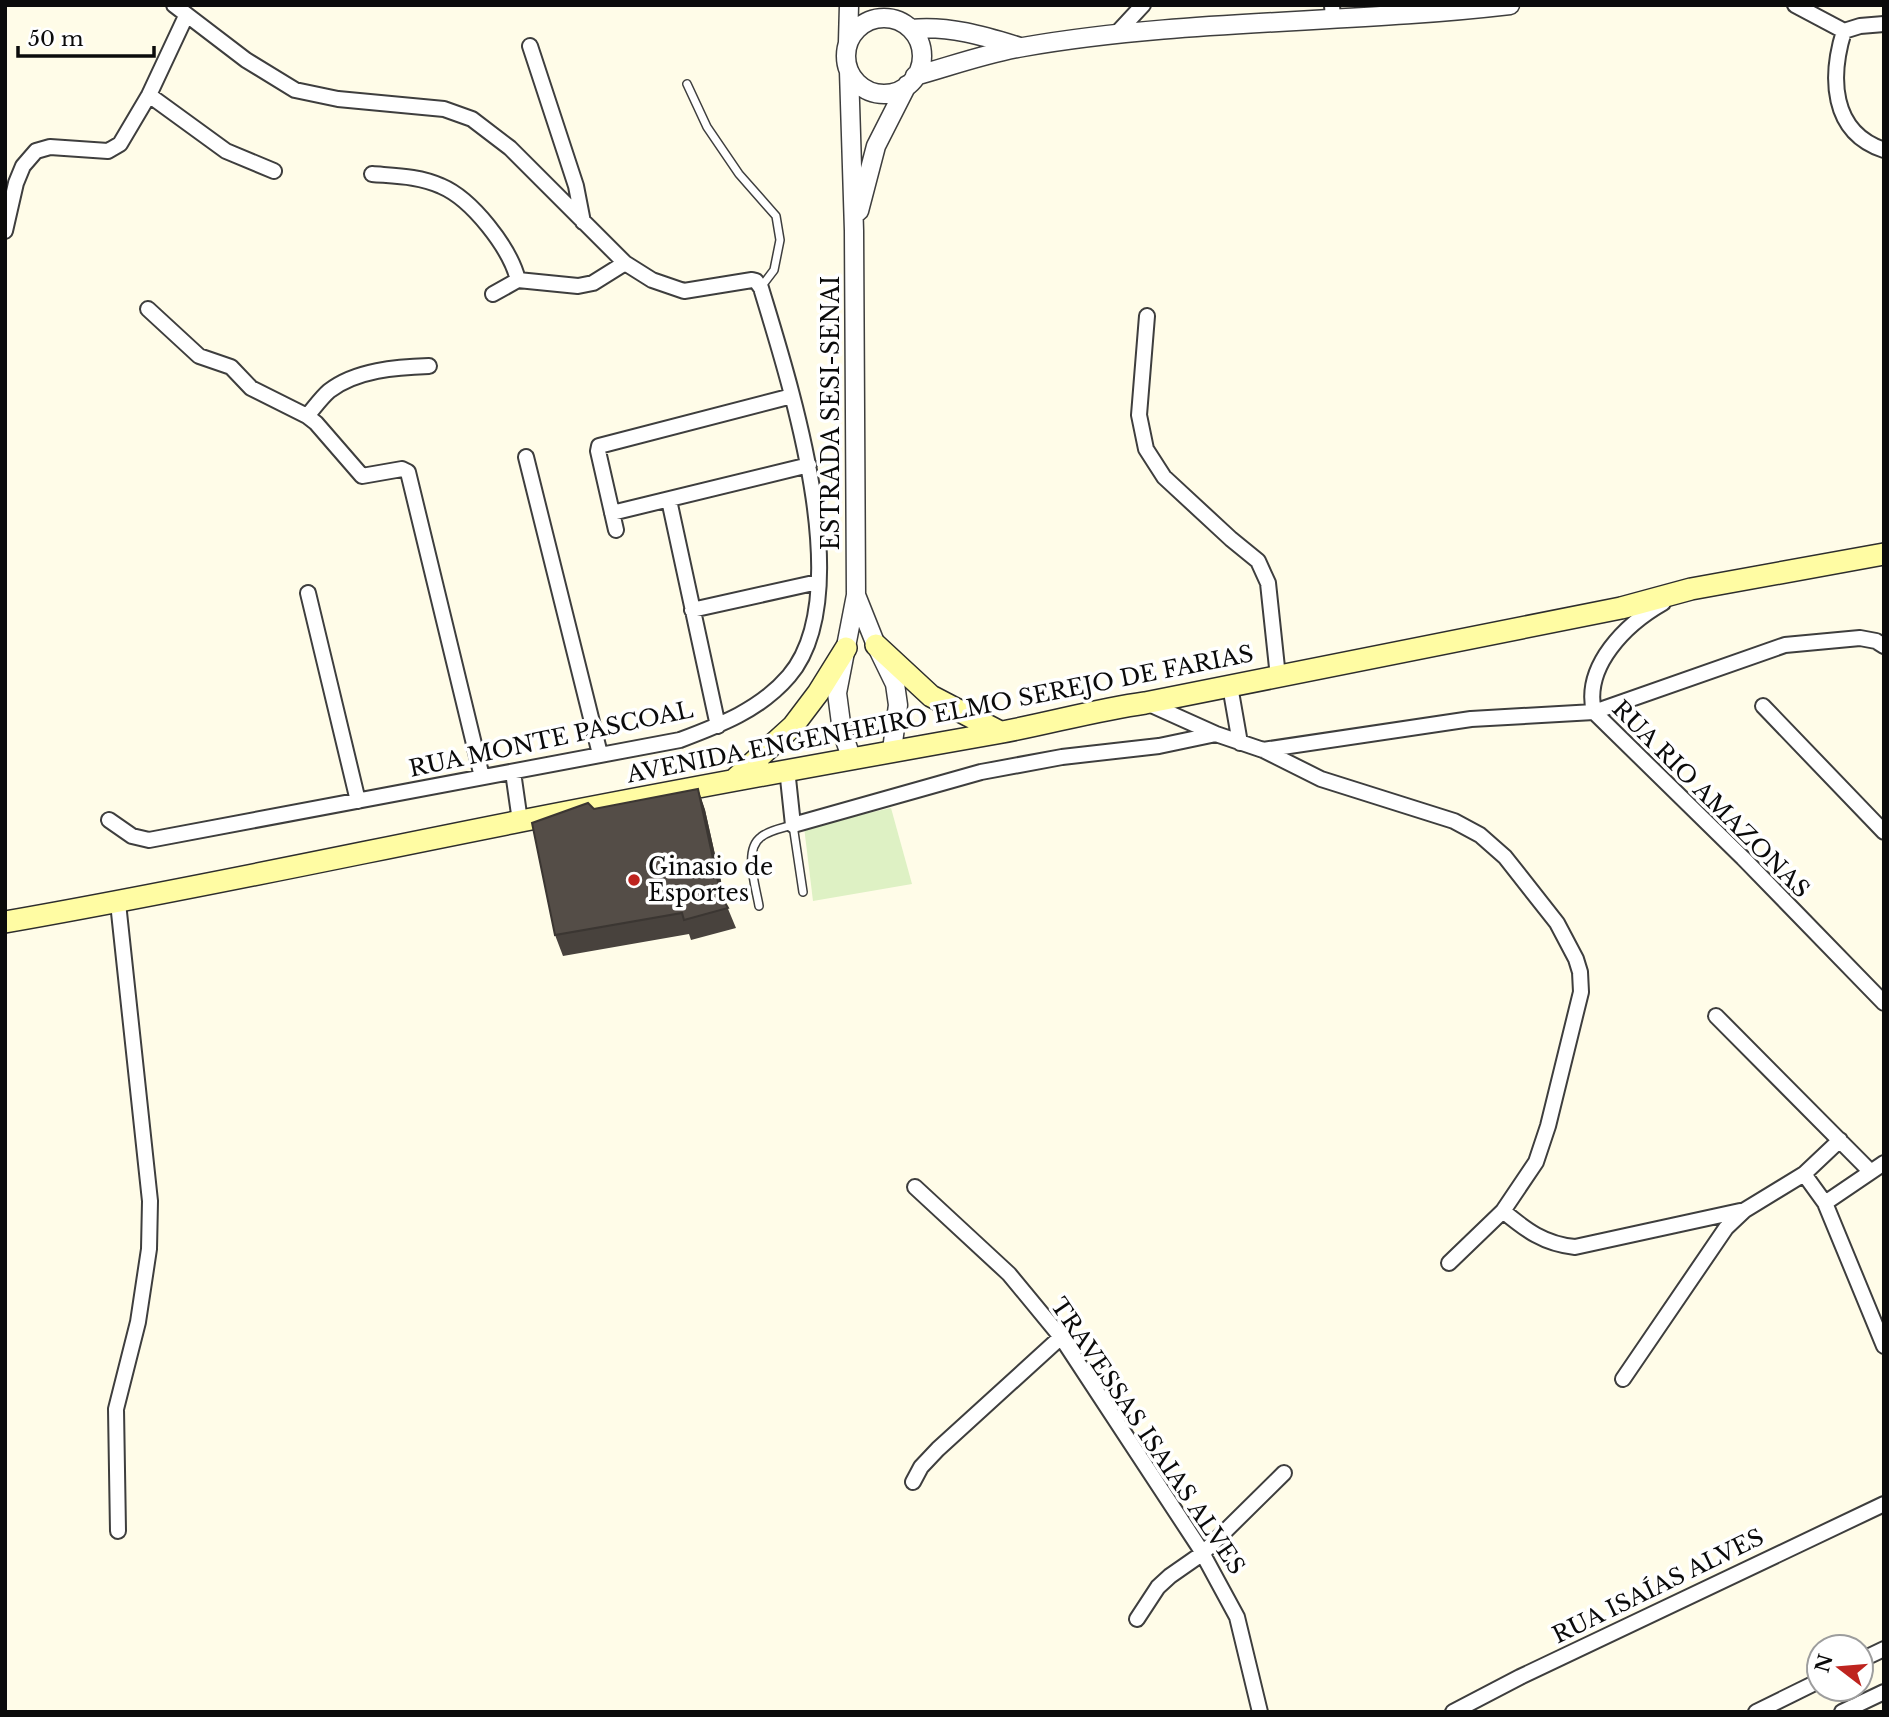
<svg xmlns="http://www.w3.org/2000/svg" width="1889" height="1717" viewBox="0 0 1889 1717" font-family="'Libre Baskerville',serif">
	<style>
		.pitch { fill: #def1c4 }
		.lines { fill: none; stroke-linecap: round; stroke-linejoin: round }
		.service-casing { stroke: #3e3e3e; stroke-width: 10 }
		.minor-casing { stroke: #3e3e3e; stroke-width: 18 }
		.tertiary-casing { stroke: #3e3e3e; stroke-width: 21 }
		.secondary-casing { stroke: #2d2d2d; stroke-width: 24 }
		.service { stroke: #fff; stroke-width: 7 }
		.minor { stroke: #fff; stroke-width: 14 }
		.tertiary { stroke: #fff; stroke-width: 18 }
		.secondary { stroke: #fffca3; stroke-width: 21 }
		.wall { fill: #48423d }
		.shaded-wall { fill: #3b3632 }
		.building { fill: #544d47; stroke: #3b3632; stroke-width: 2 }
		.poi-dot { fill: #be241f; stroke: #fff; stroke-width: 2.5 }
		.labels { text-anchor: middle; stroke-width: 7; stroke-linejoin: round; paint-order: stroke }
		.street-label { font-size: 23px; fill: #0b0b0b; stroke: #fff }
		.poi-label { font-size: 23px; fill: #0b0b0b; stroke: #fff; text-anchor: start }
	</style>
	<rect width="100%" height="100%" fill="#fffce8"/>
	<path class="pitch" d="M891 808 912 884 813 901 804 827Z"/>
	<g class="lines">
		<g class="service-casing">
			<path id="service" d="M687 84 707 127 739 174 776 216 780 240 774 270 761 287
				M759 906C756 887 743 850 761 837 770 830 783 828 793 825L803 892"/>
		</g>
		<g class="minor-casing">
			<path id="minor" d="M1332 5 1333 20
				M1795 5 1844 31
				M1844 31C1830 76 1830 132 1884 150
				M1844 31 1860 26 1884 24
				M1117 33 1143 5
				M530 46 576 186 583 222
				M149 95 226 151 274 171
				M372 174C396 176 419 176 441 186 472 199 510 248 518 280
				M5 231 16 183 23 166 36 151 50 147 108 151 120 144 149 95 186 16
				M493 294 518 280 578 286 593 283 625 263
				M148 309 199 356 231 367 251 388 307 416 316 423 362 476 402 469 408 472 482 777
				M1147 316 1139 415 1146 449 1164 477 1231 539 1258 561 1268 583 1278 677
				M307 416C314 408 321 398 329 391 356 370 397 367 429 366
				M526 457 600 754
				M669 500 718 726
				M612 513 809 465
				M616 530 598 451 599 446 792 396
				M308 593 358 801
				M692 610 818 582
				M1230 686 1240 743
				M1147 703 1216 734 1263 750 1321 779 1454 821 1480 835 1505 857 1557 923 1576 959 1580 972 1581 992 1548 1126 1536 1162 1503 1211 1449 1263
				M1763 706 1884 832
				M1594 712 1743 858 1884 1003
				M1594 712C1583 666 1626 624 1663 603
				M1263 750 1471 719 1594 712 1785 645 1860 638 1876 641 1884 646
				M787 769 793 825 981 772 1062 757 1159 746 1216 734
				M513 772 520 821
				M109 820 132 836 149 840 680 740C720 725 760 710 789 676 859 594 789 381 761 288L756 281 752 280 684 291 652 280 625 263 510 148 472 119 444 109 338 99 295 90 246 60 174 5
				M1716 1016 1870 1171
				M1804 1174 1840 1140
				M915 1187 1009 1274 1061 1337 1199 1547 1237 1617 1260 1712
				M1825 1203 1884 1163
				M1503 1211C1526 1230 1544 1244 1575 1247L1740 1211
				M1623 1379 1726 1228 1745 1210 1804 1174 1825 1203 1884 1346
				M913 1482 921 1467 938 1449 1061 1337
				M118 1531 116 1409 138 1322 149 1249 150 1201 118 903
				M1137 1619 1158 1587 1170 1576 1203 1553 1284 1473
				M1861 1660 1884 1649
				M1453 1712 1520 1677 1884 1504
				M1756 1712 1819 1681
				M1842 1712 1884 1692"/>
		</g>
		<g class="tertiary-casing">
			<path id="tertiary" d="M846 56a38 38 0 1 1 76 0a38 38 0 1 1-76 0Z
				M911 29C948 25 984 36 1020 47
				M848 42 849 5
				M849 71 854 231 856 595 837 693 842 731 851 757
				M915 76C951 66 987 53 1023 47 1183 19 1348 24 1510 5
				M859 211 876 146 907 85
				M856 595 876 645 895 684 898 705 892 750"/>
		</g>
		<g class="secondary-casing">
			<path id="secondary" d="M876 645 931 696 1000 732
				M735 779 793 726 818 693 846 648
				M5 922C178 892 349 855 521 821 679 790 838 761 997 733 1047 724 1095 710 1145 703L1621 608 1691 589 1884 554"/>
		</g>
		<use href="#service" class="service"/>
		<use href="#minor" class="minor"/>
		<use href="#tertiary" class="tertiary"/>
		<use href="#secondary" class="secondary"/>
	</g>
	<path class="wall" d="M698 789 705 810 726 904 736 928 691 940 689 934 563 956 555 935 594 809Z"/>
	<path class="shaded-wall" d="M698 789 705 810 727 908 721 896Z"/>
	<path class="building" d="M698 789 721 896 728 908 684 920 682 913 555 935 532 823 588 803 594 809Z"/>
	<circle class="poi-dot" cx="634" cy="880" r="7"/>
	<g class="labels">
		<g class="street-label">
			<text transform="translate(831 413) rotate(-90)" y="8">ESTRADA SESI-SENAI</text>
			<text transform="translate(940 714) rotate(-11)" y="8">AVENIDA ENGENHEIRO ELMO SEREJO DE FARIAS</text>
			<text transform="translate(551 739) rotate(-12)" y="8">RUA MONTE PASCOAL</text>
			<text transform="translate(1711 799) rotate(45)" y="8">RUA RIO AMAZONAS</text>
			<text transform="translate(1148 1436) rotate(56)" y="8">TRAVESSAS ISAIAS ALVES</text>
			<text transform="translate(1658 1586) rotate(-26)" y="8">RUA ISAÍAS ALVES</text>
		</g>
		<g class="poi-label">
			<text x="648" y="875">Ginasio de<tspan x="648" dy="26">Esportes</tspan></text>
		</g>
	</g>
	<rect width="1889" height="1717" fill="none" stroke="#0b0b0b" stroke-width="14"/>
	<g transform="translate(1840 1668) rotate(286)"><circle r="33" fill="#ffffff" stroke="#9d9d9d" stroke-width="2"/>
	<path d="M0-5L12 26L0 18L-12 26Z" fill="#be241f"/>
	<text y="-10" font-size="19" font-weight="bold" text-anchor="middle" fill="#0b0b0b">N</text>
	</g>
	<path d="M18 46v10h136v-10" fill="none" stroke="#0b0b0b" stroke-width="3.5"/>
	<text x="28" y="46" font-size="21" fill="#0b0b0b" stroke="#ffffff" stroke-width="5" paint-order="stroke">50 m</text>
</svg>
